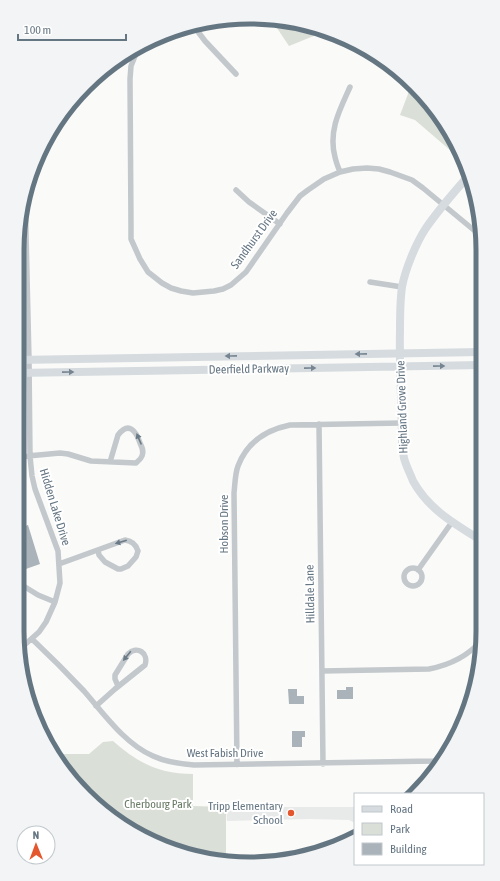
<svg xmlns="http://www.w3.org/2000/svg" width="500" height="881" viewBox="0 0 500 881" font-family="'Asap Condensed',sans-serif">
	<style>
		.built { fill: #e8e9e9 }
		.green { fill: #dadfd7 }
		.building { fill: #aab3b9 }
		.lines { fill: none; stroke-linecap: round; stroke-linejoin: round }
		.street { stroke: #c3c8cc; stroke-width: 5.5 }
		.secondary { stroke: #d6dbdf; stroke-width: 8 }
		.oneway { fill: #768591 }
		.oneway2 { fill: #6a7a87 }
		.poi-dot { fill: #e4572e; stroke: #fff; stroke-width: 1.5 }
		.labels { text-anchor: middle; stroke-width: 4; stroke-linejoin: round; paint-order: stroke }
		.street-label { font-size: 12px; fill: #657683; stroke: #fff }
		.park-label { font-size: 12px; fill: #687a64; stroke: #fff }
		.poi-label { font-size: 12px; fill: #657683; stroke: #fff; text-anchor: end }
		.rim { fill: none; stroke: #657683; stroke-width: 5 }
	</style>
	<rect width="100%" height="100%" fill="#fafaf8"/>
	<path class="built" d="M226 807H355V823L349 820 310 819 227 821Z"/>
	<path class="green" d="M281 19 321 33 289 46 277 28 262 20Z
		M407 79 415 85 444 121 465 163 415 120 400 115 408 94Z
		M113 741C138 763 159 774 193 774V806L226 807V858L221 859 189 856 120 825 65 773 55 754H89L103 742Z"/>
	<path class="building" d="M28 525 40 564 23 570 17 550V529Z
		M346 687H353V699H337V690H346Z
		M288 689H297V696H304V704H289Z
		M292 731H305V737H302V747H292Z"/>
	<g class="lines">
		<path class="street" d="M193 25 205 41 236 74
			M137 51 131 66 130 79 131 227V239L140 259 148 272 162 283 171 288 181 291 193 293 214 291 223 289 231 285 246 272 287 213 300 196 308 190 324 179 340 172 353 169 367 168 379 169 390 172 412 180 423 188 481 236
			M340 172C338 167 336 162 335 157 328 131 340 109 350 87
			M236 190 249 202 280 224
			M370 282 402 287
			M319 424 323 764
			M17 457 60 453 68 454 91 461 136 463C138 461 141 459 142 456 144 451 142 447 140 443 136 431 129 421 118 435L110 462
			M59 564 125 540C132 541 136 544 138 551L136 557 128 566 121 569H118L105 562 99 555 98 550
			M404 577a9 9 0 1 1 18 0a9 9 0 1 1-18 0Z
			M418 570 452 522
			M17 582 38 595 55 602
			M32 639C50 656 67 673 84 691 104 714 125 744 153 756 166 762 180 764 194 765L434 761 442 759
			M20 649 39 632 46 622 55 602 60 583 58 551 35 489 32 476 30 456 29 359 25 191
			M322 671 429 669C450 665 468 656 482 640
			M96 706 115 689 145 665C149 653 137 645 128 654L115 675V679L118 686
			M237 765 234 493C235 484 235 474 238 466 247 442 266 430 290 425L402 423
			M263 863H266"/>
		<path class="secondary" d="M470 174C455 191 439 209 426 228 416 243 405 270 402 287 400 301 400 316 400 330 399 367 402 405 402 443 403 448 403 453 404 458 406 466 410 473 413 481 429 510 455 524 482 541
			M17 360 481 352
			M17 373 482 365"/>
	</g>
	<defs><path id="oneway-solid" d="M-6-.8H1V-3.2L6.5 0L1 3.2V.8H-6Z"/></defs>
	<g class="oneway">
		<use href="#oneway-solid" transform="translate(361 354) rotate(179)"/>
		<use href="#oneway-solid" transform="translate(231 356) rotate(179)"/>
		<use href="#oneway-solid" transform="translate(439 366) rotate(-1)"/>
		<use href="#oneway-solid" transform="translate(310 368) rotate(-1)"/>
		<use href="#oneway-solid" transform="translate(68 372) rotate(-1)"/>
	</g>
	<g class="oneway2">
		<use href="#oneway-solid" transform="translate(139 439) rotate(-113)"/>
		<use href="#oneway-solid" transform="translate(121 542) rotate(164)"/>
		<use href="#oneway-solid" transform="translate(127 656) rotate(129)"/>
	</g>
	<circle class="poi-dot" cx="291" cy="813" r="4"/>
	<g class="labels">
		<g class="street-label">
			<text transform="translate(254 239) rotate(-54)" y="4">Sandhurst Drive</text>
			<text transform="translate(249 369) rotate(-1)" y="4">Deerfield Parkway</text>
			<text transform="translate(402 407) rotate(-92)" y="4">Highland Grove Drive</text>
			<text transform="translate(55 507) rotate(73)" y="4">Hidden Lake Drive</text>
			<text transform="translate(224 524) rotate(-90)" y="4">Hobson Drive</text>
			<text transform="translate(310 594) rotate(-91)" y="4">Hilldale Lane</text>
			<text x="225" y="757">West Fabish Drive</text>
		</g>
		<g class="park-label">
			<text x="158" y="808">Cherbourg Park</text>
		</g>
		<g class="poi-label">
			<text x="283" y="810">Tripp Elementary<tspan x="283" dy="14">School</tspan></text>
		</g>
	</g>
	<path d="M0 0H500V881H0ZM250 24H250A226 226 0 0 1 476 250V631A226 226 0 0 1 250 857H250A226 226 0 0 1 24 631V250A226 226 0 0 1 250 24Z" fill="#f3f4f5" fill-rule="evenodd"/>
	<path class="rim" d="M250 24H250A226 226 0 0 1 476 250V631A226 226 0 0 1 250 857H250A226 226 0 0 1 24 631V250A226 226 0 0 1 250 24Z"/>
	<rect x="354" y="793" width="130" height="72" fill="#ffffff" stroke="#c1c8cd"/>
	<rect x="362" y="806" width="20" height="6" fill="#d6dbdf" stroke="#c1c8cd"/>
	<text x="390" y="813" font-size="12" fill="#657683">Road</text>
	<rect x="362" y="823" width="20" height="12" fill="#dadfd7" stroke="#c1c8cd"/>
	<text x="390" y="833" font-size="12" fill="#657683">Park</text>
	<rect x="362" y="843" width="20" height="12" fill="#aab3b9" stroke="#c1c8cd"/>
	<text x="390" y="853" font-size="12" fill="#657683">Building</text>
	<g transform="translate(36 845) rotate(359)"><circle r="19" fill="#ffffff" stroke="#c1c8cd"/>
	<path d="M0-3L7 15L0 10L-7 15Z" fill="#e4572e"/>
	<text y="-6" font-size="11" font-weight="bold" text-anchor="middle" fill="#657683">N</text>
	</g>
	<path d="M18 34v6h108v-6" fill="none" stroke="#657683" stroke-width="2"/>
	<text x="24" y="34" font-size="12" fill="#657683" stroke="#ffffff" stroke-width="3" paint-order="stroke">100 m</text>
</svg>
